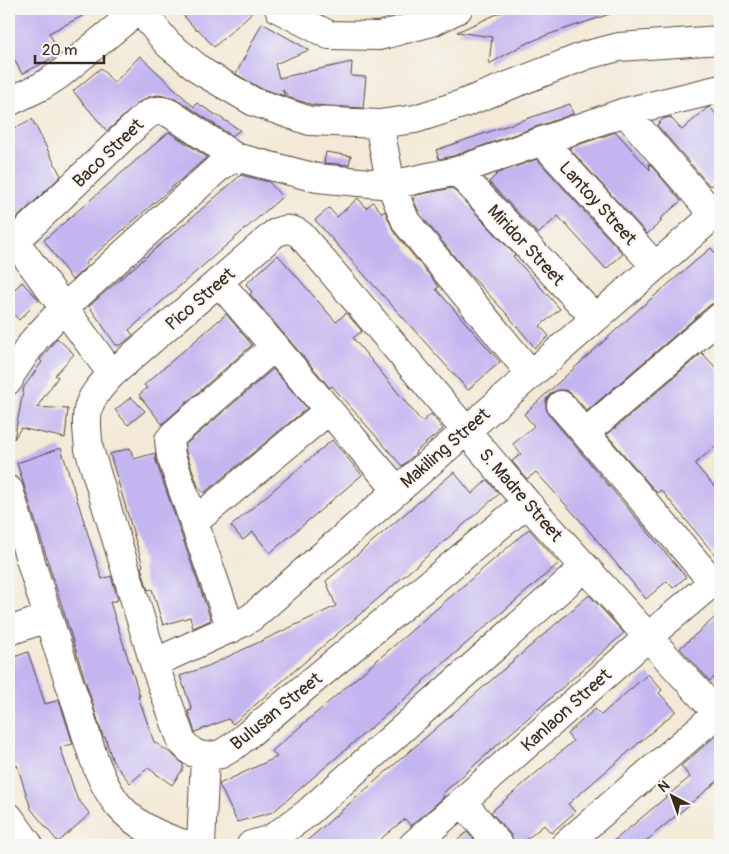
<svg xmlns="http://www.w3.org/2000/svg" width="729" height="854" viewBox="0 0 729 854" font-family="Pangolin,sans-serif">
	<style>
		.building { fill: #c2b5f0 }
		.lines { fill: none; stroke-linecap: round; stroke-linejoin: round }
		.minor-casing { stroke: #57473a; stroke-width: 30 }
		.minor { stroke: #fff; stroke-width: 28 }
		.labels { text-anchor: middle; stroke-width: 4; stroke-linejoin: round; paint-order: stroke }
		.street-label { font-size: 18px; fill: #3b2a1e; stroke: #f6f6f2 }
	</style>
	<rect width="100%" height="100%" fill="#f6f6f2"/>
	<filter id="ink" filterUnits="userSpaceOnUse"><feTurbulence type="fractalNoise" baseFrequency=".02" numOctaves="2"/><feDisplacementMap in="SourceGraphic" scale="10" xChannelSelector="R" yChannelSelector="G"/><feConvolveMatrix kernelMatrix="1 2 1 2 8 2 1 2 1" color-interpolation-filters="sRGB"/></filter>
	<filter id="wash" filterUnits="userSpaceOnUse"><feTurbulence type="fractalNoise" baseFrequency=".0096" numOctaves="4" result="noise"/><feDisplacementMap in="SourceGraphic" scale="20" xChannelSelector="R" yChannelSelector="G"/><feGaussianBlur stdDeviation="1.12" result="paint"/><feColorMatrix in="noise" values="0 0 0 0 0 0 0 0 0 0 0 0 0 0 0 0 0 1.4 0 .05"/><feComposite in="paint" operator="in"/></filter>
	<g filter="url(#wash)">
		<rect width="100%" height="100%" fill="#f3e9d6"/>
		<g id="blocks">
			<path class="building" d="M9 9H96L49 33 60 54 22 74 9 50Z
				M178 9H256L214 47 198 29 196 30Z
				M508 9H615L616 12 547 35 523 45 489 64 492 37 457 32Z
				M262 23 309 50 275 64 279 78 352 62 351 76 366 77 363 108 313 105 290 98 282 89 285 96 260 88 236 74Z
				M140 56 194 107 197 103 240 130 232 136 180 101 170 97 158 95 148 97 138 103 107 131 73 91 101 68 114 83Z
				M570 104 573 114 453 156 439 159 436 150Z
				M710 107 720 119V177L710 186 657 125 663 119 670 117 682 130 707 108Z
				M32 119 61 176 16 219 9 218V131Z
				M169 132 207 157 85 263 87 266 72 280 44 240Z
				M616 132 650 170 649 163 681 201 660 219 662 221 647 234 569 148Z
				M326 152 351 156 349 165 324 163Z
				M537 159 623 254 606 269 558 216 538 234 489 182 498 173Z
				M241 175 269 182 282 197 129 330 133 335 121 345H116L89 306Z
				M452 188 515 255 513 256 560 309 540 326 549 336 535 348 506 313 462 266 420 214 413 199 417 195Z
				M358 198 366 208 373 202 382 213 385 211 394 232 439 287 436 289 500 362 468 390 315 220 329 208 337 217Z
				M711 248 720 259V300L710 305 587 411 573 395 566 390H559L551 393 546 400V408L549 415 686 577 673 588 667 581 646 599 585 526 536 472 527 479 512 461 521 454 513 444 534 426 524 414 639 309Z
				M278 255 336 322 346 313 362 331 353 338 422 422 431 414 443 429 415 452 416 453 402 466 332 386 330 388 250 294 252 292 246 284Z
				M22 282 39 300 19 320 9 309V295Z
				M226 314 252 345 162 424 139 395 147 388 144 385Z
				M57 338 74 354 55 375 58 377 37 407 68 409 65 438 21 428 14 439 24 387 42 362 40 360Z
				M702 353 720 372V442L695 464 720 493V561L661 490 657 493 607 435Z
				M273 369 307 408 204 493 198 486 186 452 185 445Z
				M131 397 145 411 128 425 115 410Z
				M332 440 362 475 270 553 253 532 243 540 231 526Z
				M61 448 102 579 111 576 118 600 110 602 140 696H138L154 742 172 754 183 764V769L172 785 148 768 130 783 113 762 105 737H103L17 463Z
				M130 448 134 459 155 453 156 461 211 620 193 628 190 617 163 625 152 589 148 590 141 567 143 566 110 454Z
				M454 472 472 494 487 480 499 494 233 724 228 719 195 732 188 711 192 710 180 676 208 666 336 606 326 581Z
				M529 529 559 563 422 682 423 683 273 812 237 822 219 784 277 757 272 751Z
				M589 595 624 633 442 794 444 797 411 826 405 819 373 845H302Z
				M720 613V672L710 681 680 648Z
				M28 652 45 704 59 700 73 744 60 747 77 798 90 814 58 842 31 809 17 765 9 768V659Z
				M648 674 662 690 659 693 676 711 568 804 575 812 551 833 544 825 520 845H514L511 835 491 812 573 741 567 734 595 709 601 715Z
				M720 732V779L641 845H609L690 777 681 766Z
				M467 832 479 845H452Z"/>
		</g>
	</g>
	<g filter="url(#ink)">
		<use href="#blocks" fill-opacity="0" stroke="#57473a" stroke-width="1"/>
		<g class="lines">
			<g class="minor-casing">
				<path id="minor" d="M139 9 168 44 204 73 254 102 310 121 379 124 415 119 462 104 587 55 619 47 720 40
					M279 9 329 35 379 36 432 22 458 9
					M9 102 42 86 59 75 139 9
					M625 112 714 215
					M379 124 391 185 406 222 530 373
					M542 141 655 266
					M457 171 595 318
					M9 233 112 374
					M15 241 140 121C150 112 158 107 171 114L235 157 317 178 391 185 457 171 625 112 720 89
					M219 282 397 490
					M9 380 11 374 35 339 64 308 218 168 235 157
					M561 405 713 582
					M585 433 720 317
					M9 490C31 563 53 636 78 708 88 739 97 780 119 806 137 827 162 837 187 845
					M527 503 234 746 221 754 205 757 192 752 182 742 154 663 89 449C85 410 84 403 112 374L274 234C285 228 292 228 301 235L527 503 718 714
					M194 522 329 410
					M231 629 171 456 169 440 174 434 275 346
					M9 631 47 618
					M154 663 242 623 252 617 720 210
					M462 802 499 845
					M9 817 29 845
					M201 845 205 757
					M251 845 271 839 305 815 585 567
					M413 845 648 637 720 576
					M565 845 720 711"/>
			</g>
			<use href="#minor" class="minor"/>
		</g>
	</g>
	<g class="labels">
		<g class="street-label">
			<text transform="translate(108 153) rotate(-44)" y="6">Baco Street</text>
			<text transform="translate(598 203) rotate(48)" y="6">Lantoy Street</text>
			<text transform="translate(526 245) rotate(47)" y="6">Miridor Street</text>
			<text transform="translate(200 299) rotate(-41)" y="6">Pico Street</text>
			<text transform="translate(445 448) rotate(-41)" y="6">Makiling Street</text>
			<text transform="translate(521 495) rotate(49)" y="6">S. Madre Street</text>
			<text transform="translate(566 710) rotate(-42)" y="6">Kanlaon Street</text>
			<text transform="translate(276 711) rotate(-39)" y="6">Bulusan Street</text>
		</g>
	</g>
	<rect width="729" height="854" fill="none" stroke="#f6f6f2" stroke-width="30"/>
	<g transform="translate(672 796) rotate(319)" stroke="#f6f6f2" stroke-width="4" paint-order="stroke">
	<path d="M0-4L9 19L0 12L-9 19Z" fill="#3b2a1e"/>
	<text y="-8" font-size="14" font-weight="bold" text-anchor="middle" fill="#3b2a1e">N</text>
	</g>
	<path d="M35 55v8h69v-8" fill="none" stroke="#3b2a1e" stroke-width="2.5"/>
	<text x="42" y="55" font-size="15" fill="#3b2a1e" stroke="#f6f6f2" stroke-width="4" paint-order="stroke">20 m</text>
</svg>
